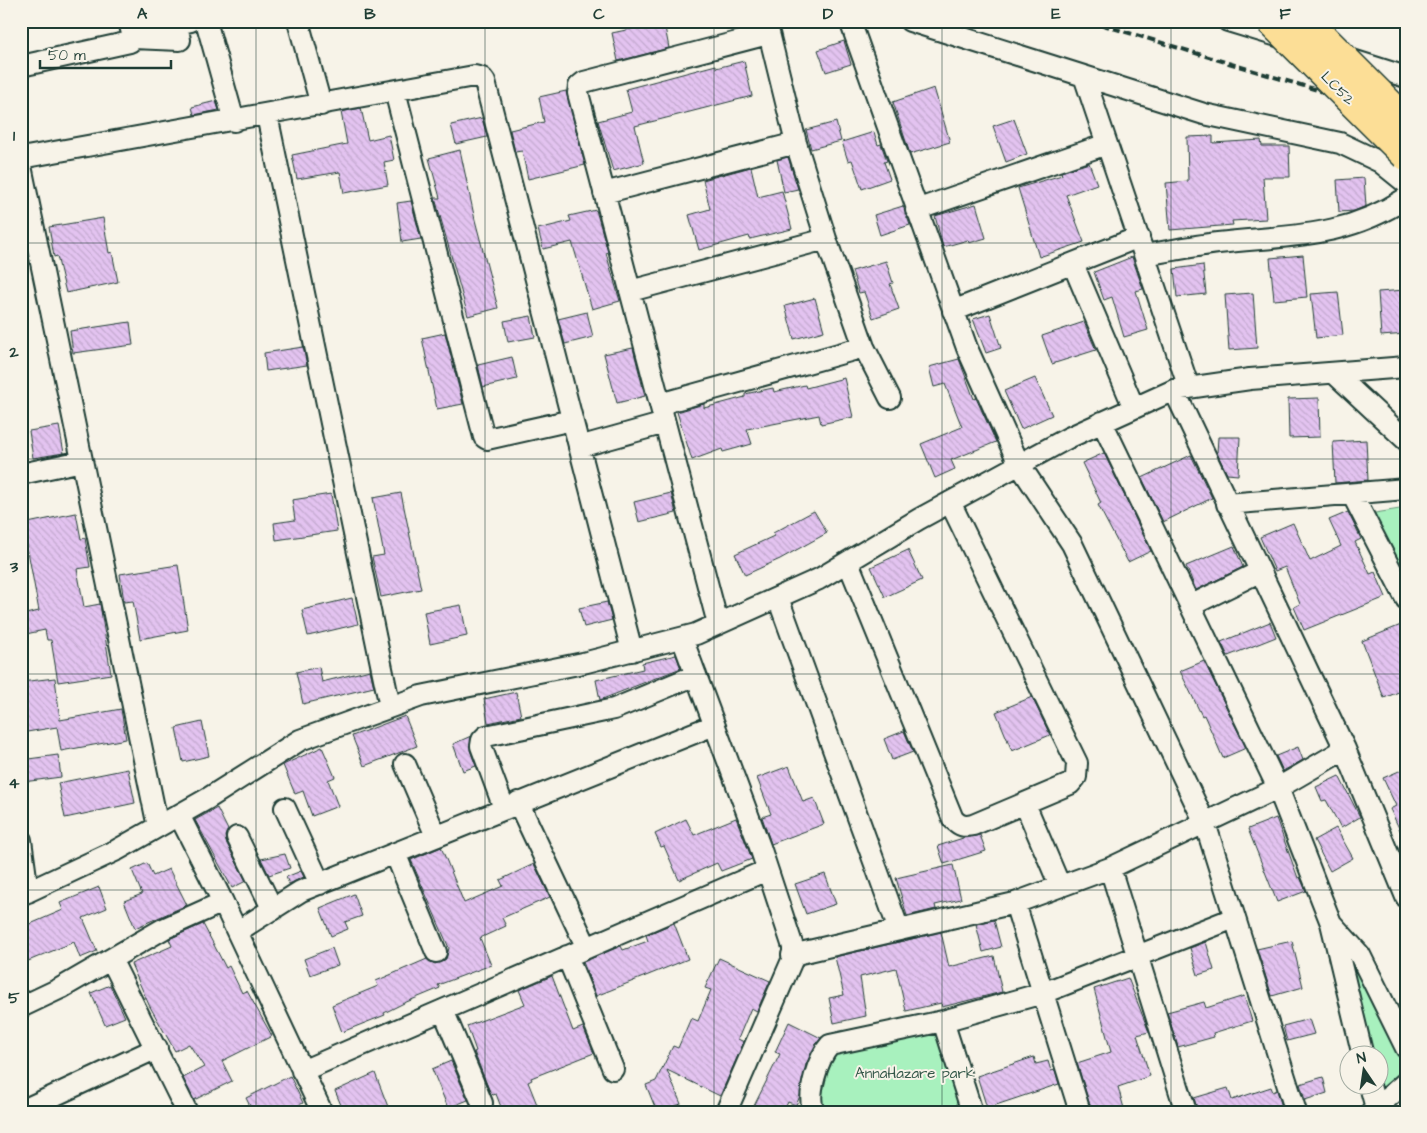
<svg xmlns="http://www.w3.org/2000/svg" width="1427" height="1133" viewBox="0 0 1427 1133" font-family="'Architects Daughter',sans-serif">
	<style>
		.park { fill: #a8f1be; stroke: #649779 }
		.building { fill: url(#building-back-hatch); stroke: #1f3d34 }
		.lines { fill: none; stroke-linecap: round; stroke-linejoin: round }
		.minor-casing { stroke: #1f3d34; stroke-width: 24 }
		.minor { stroke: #f7f3e8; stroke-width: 20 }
		.rail { stroke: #1f3d34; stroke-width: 4; stroke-dasharray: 8 4; stroke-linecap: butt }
		.primary-bridge-casing { stroke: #1f3d34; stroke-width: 31; stroke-linecap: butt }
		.primary-bridge { stroke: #fcde96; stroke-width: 28 }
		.grid { fill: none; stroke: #1f3d34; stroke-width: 1; stroke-opacity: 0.55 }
		.labels { text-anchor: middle; stroke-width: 4; stroke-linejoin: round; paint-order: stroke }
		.street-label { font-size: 15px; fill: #1f3d34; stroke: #f7f3e8 }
		.park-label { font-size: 15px; fill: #345849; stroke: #f7f3e8 }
		.neatline { fill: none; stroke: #1f3d34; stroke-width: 2 }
		.grid-label { font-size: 16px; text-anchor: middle; font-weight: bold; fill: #1f3d34 }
	</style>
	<defs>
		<pattern id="building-back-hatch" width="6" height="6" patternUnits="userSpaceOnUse" patternTransform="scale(1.25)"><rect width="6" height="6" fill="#e3c3f0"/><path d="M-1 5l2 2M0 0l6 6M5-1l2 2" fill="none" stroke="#c2a8ce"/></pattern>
	</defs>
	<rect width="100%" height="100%" fill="#f7f3e8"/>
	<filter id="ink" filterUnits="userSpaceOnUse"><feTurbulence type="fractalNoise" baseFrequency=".02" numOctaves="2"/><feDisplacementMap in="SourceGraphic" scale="10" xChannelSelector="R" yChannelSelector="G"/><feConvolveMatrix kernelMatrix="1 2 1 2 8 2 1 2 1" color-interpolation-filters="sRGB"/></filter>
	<g filter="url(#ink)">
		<path class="park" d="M1406 508V587L1369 514Z
			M1343 949 1406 1061V1070L1379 1090 1380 1056 1370 1055Z
			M939 1029 967 1112H828L820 1103 832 1056 838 1050Z"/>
		<path class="building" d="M664 22 669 48 618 61 612 33Z
			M844 41 851 64 826 72 818 50Z
			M744 61 752 96 635 126 644 163 613 171 598 121 632 112 626 89 716 65V68Z
			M934 88 950 142 910 154 893 102Z
			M566 91 585 165 528 179 522 151 515 152 510 130 544 122 539 97Z
			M216 101 219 110 194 115 192 107Z
			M361 108 368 140 389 135 394 160 384 162 388 185 344 193 340 172 297 179 292 155 347 144 341 112Z
			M482 118 487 137 456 144 451 125Z
			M1014 119 1027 154 1006 162 993 126Z
			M836 122 841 141 811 149 806 130Z
			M874 132 878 145 881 144 887 161 884 162 890 179 862 189 852 160 848 161 842 142Z
			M1213 136V143L1261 140 1262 146H1289L1290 177H1263L1266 219 1232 221 1233 225 1170 230 1166 183 1188 181 1187 137Z
			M460 150 475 220 498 308 468 316 435 198H440L429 158Z
			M788 157 798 189 784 192 777 160Z
			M1089 163 1097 184 1066 195 1084 242 1039 257 1018 188 1062 175 1061 172Z
			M751 167 758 197 782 191 792 229 750 239 749 236 699 250 689 215 710 209 703 180Z
			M1364 178 1366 206 1354 211 1339 212 1337 180Z
			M411 201 421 239 402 242 397 203Z
			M976 204 986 238 969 243 968 240 943 247 935 216Z
			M903 206 910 225 880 235 874 215Z
			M596 210 608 252 606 253 620 301 592 309 572 242 543 249 538 229 571 221 569 216Z
			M103 218 109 253 112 252 118 282 66 293 57 256 54 257 49 227Z
			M1303 255 1307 297 1274 300 1270 258Z
			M1132 257 1143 289 1136 291 1148 330 1124 337 1112 297 1104 300 1094 272Z
			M886 261 893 283 890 284 899 309 873 318 864 292 859 293 852 271Z
			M1203 265 1206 294 1177 297 1174 269Z
			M1406 290V334L1381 336 1378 292Z
			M1338 292 1343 335 1316 338 1311 294Z
			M1253 293 1257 348 1229 350 1225 295Z
			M815 298 824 331 794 339 785 306Z
			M587 312 593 337 565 344 558 319Z
			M990 314 1001 348 986 353 973 319Z
			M531 316 535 337 508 342 504 321Z
			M130 322 133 345 73 353 70 331Z
			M1084 322 1096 350 1052 364 1042 336Z
			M445 333 463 404 437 409 422 338Z
			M303 347 307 365 266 371 264 353Z
			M633 348 645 396 617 403 604 354Z
			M512 357 517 379 483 387 478 365Z
			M959 359 974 399 976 398 996 442 951 460 955 469 935 478 921 444 962 427 945 384 934 387 929 367Z
			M844 378 853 417 821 424 819 415 747 429 752 444 723 452 722 449 692 460 677 412 704 404V408L745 397V394L773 388 774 392 805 385 806 388Z
			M1035 378 1052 415 1021 429 1004 391Z
			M1319 398 1320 437 1289 438 1288 399Z
			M59 426 64 453 33 458 29 431Z
			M1218 437H1240L1238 475 1227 474 1217 453Z
			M1366 440 1368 480 1335 483 1333 442Z
			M1104 453 1151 551 1128 562 1098 505 1101 503 1082 463Z
			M1191 455 1212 498 1163 522 1142 478Z
			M401 493 421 589 381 597 372 557 384 555 373 498Z
			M671 493 676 513 639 522 634 502Z
			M331 494 337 531 276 540 274 523 295 520 292 500Z
			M814 511 827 533 780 559 745 575 735 554 774 536 773 533Z
			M1348 512 1361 539 1355 542 1370 574 1375 572 1386 597 1304 630 1294 607 1300 604 1285 567 1275 571 1260 537 1293 523 1310 561 1341 546 1329 520Z
			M76 513 81 539 85 538 90 567 77 569 84 607 100 604 111 674 58 682 51 640H47L45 630 21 635V615L39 611 23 524Z
			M1234 546 1243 567 1196 590 1186 566Z
			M908 550 922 580 885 597 871 567Z
			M178 565 188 630 140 639 133 601 124 602 120 574Z
			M352 598 358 624 308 636 302 610Z
			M607 602 612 620 584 627 579 608Z
			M461 605 467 636 430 644 424 612Z
			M1270 622 1276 637 1228 656 1221 642Z
			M1401 625 1406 636V689L1384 698 1362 641Z
			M676 655 681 668 600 700 596 680 643 669 642 663Z
			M1204 661 1246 748 1223 758 1204 715 1202 716 1180 671Z
			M319 667 322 682 370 670 374 687 303 704 296 672Z
			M55 678 60 720 121 709 126 739 61 751 57 727 21 733V682Z
			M516 692 521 716 488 723 484 699Z
			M1032 697 1050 735 1012 751 996 712Z
			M405 716 417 746 364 766 352 736Z
			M202 722 209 756 183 762 176 728Z
			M904 731 913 752 892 760 884 739Z
			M471 736 470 750 476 766 463 771 453 744Z
			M322 747 335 777 328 780 338 806 312 816 303 791 295 794 283 765Z
			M1298 747 1303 760 1283 771 1276 756Z
			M58 755 61 777 23 782 21 760Z
			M789 766 803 802 814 798 824 824 771 844 762 817 771 814 757 778Z
			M1406 768V843L1390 809 1396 806 1383 778Z
			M128 769 135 803 65 818 58 783Z
			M1339 776 1360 817 1341 828 1326 800 1322 801 1316 787Z
			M217 808 228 830 225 836 226 842 246 881 232 888 195 820Z
			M736 818 752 859 721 871 717 863 679 880 664 846 661 847 655 834 686 819 694 835Z
			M1276 818 1298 878 1300 877 1306 891 1277 902 1248 829Z
			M1336 828 1353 858 1330 871 1314 840Z
			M980 835 986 851 944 864 938 846 963 838Z
			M441 847 464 903 503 886 500 880 534 864 550 897 502 918 506 926 480 938 491 965 438 985 440 988 404 1003 384 1013 385 1015 342 1032 332 1005 378 986 376 981 427 959 435 964 446 959 449 948 411 860Z
			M285 854 290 868 269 875 261 859Z
			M147 863 153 876 169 869 187 905 135 928 124 901 142 894 132 870Z
			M953 865 961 899 935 905 936 909 907 916 896 878Z
			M301 871 304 877 289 884 286 877Z
			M825 874 836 904 806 914 795 884Z
			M99 887 107 908 83 918 97 951 80 958 74 942 21 964V928L63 910 60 903Z
			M354 894 362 916 345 922 348 929 331 936 320 908Z
			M994 920 1001 947 983 952 976 924Z
			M674 923 688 959 596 996 583 962 621 946 623 950 648 941 646 935Z
			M203 924 226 968 229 966 242 993 247 991 272 1036 222 1061 232 1081 194 1100 183 1078 204 1067 189 1044 175 1051 149 1005 131 964 172 946 169 939Z
			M941 932 949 967 994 956 1002 992 942 1007 941 1003 906 1011 896 968 860 977 866 1016 834 1023 829 998 844 995 835 957Z
			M1292 941 1303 987 1272 996 1257 949Z
			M1206 942 1214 970 1198 975 1190 948Z
			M332 948 338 965 310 975 304 959Z
			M719 958 770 981 757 1011 751 1008 738 1039 744 1042 720 1096 667 1070 681 1104 657 1112 646 1085 656 1081 673 1046 678 1048 691 1018 698 1021 711 990 705 988Z
			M552 976 573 1031 583 1027 594 1053 531 1078 532 1080 528 1082 540 1112H503L496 1094 493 1095 490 1092 474 1052 476 1051 467 1026 525 1004 519 990Z
			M1128 978 1149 1032 1137 1035 1150 1076 1118 1087 1125 1112H1092L1077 1063 1111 1052 1094 989Z
			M110 985 125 1017 105 1025 91 993Z
			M1244 996 1252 1021 1213 1033 1214 1037 1178 1047 1167 1012 1204 1002 1206 1008Z
			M1309 1019 1314 1034 1287 1041 1283 1026Z
			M789 1022 821 1038 806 1064 800 1096 796 1105 788 1102 783 1112H751L780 1054 775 1052Z
			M1034 1057 1036 1064 1048 1061 1051 1071 1055 1070 1059 1084 987 1108 977 1076Z
			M451 1061 468 1100 448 1108 432 1069Z
			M375 1073 390 1112H344L335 1091Z
			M290 1076 303 1103 285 1112H253L246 1098Z
			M1323 1077 1327 1093 1305 1100 1300 1084Z
			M1271 1087 1273 1092 1277 1090 1282 1107 1278 1108 1280 1112H1198L1194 1098 1228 1088 1232 1100Z
			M1171 1105 1173 1112H1162V1108Z"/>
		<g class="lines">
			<g class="minor-casing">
				<path id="minor" d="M206 21 234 121
					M298 21 321 105
					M766 21 796 143 826 239 864 347 890 398
					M850 21 967 348 1019 464 1072 544 1205 823 1296 1112
					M910 21 1204 114 1340 143 1380 162 1406 183
					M1228 21 1287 39
					M133 38 180 40 177 24 191 21
					M1346 58 1406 77
					M21 66 130 42 133 38 129 21
					M1084 76 1189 388
					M395 91 484 437 487 439 572 420
					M267 115 390 707
					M21 158 474 76 482 78 485 82 632 651
					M21 166 158 827
					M604 193 796 143
					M916 210 1107 144
					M1145 255C1169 251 1193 246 1218 243 1288 235 1344 239 1406 198
					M1073 264 1134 408
					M630 291 826 239
					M953 311 1139 237
					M1334 373 1406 440
					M1174 390 1345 749 1406 897
					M660 404 864 347
					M1102 422 1278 788 1331 923 1363 1056
					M579 447 665 423
					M21 474 82 461
					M1352 494 1406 599
					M1227 504 1406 489
					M848 562 953 819C960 826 964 827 973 825L1070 784 1076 777 1077 763 950 502
					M778 598 899 930
					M1190 606 1259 572
					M718 624 578 93 579 86 584 82 768 34
					M682 638 760 847 793 947V958L726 1112
					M405 764 436 836
					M518 802 587 948
					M1025 804 1060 886
					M285 808 320 884
					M504 808 481 746 482 740 486 736 614 709 696 675
					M179 815 223 902
					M237 837 273 910
					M21 840 28 892
					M395 853 436 952
					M1110 868 1186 1112
					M21 895 117 850 207 799 300 740 421 696 583 663 696 634 819 579 919 519 1068 438 1174 390 1250 379 1406 367
					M1015 903 1080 1112
					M1332 924 1360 955 1406 1048
					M238 931 301 891 714 725
					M792 955 1015 903 1110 868 1278 788 1345 749
					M567 956 613 1069
					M111 959 187 1112
					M21 1007 61 988 163 929 223 902 322 1112
					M443 1010 482 1103 481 1112
					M302 1071 767 870
					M1370 1086 1376 1108 1371 1112
					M1376 1108 1406 1082
					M21 1111 157 1048
					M814 1112C806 1095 818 1058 830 1045L943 1021
					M972 1112 943 1021 1043 993 1234 918"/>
			</g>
			<use href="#minor" class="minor"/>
			<path class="rail" d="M1090 21 1406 117"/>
			<g class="primary-bridge-casing">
				<path id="primary-bridge" d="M1270 21 1406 156
					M1307 21 1406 120"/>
			</g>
			<use href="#primary-bridge" class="primary-bridge"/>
		</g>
	</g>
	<path class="grid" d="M256 21V1112M485 21V1112M714 21V1112M942 21V1112M1171 21V1112M21 243H1406M21 459H1406M21 674H1406M21 890H1406"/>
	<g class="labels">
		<g class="street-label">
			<text transform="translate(1338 88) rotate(45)" y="5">LC52</text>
		</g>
		<g class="park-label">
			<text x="915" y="1078">AnnaHazare park</text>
		</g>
	</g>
	<rect width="1427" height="1133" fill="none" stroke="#f7f3e8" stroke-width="55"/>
	<g transform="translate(1364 1070) rotate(347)"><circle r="24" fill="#f7f3e8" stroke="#a1aaa0"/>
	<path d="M0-4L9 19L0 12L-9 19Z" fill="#1f3d34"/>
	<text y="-8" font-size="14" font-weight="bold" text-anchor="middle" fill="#1f3d34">N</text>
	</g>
	<path d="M40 60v8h131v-8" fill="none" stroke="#1f3d34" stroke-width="2.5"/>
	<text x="48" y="60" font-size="15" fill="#1f3d34" stroke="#f7f3e8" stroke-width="4" paint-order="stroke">50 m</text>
	<rect x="28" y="28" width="1372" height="1078" class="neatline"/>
	<g class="grid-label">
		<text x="142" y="19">A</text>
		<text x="370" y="19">B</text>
		<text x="599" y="19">C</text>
		<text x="828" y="19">D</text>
		<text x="1056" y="19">E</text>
		<text x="1285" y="19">F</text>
		<text x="14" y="141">1</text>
		<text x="14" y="357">2</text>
		<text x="14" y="572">3</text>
		<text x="14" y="788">4</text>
		<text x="14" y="1003">5</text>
	</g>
</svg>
